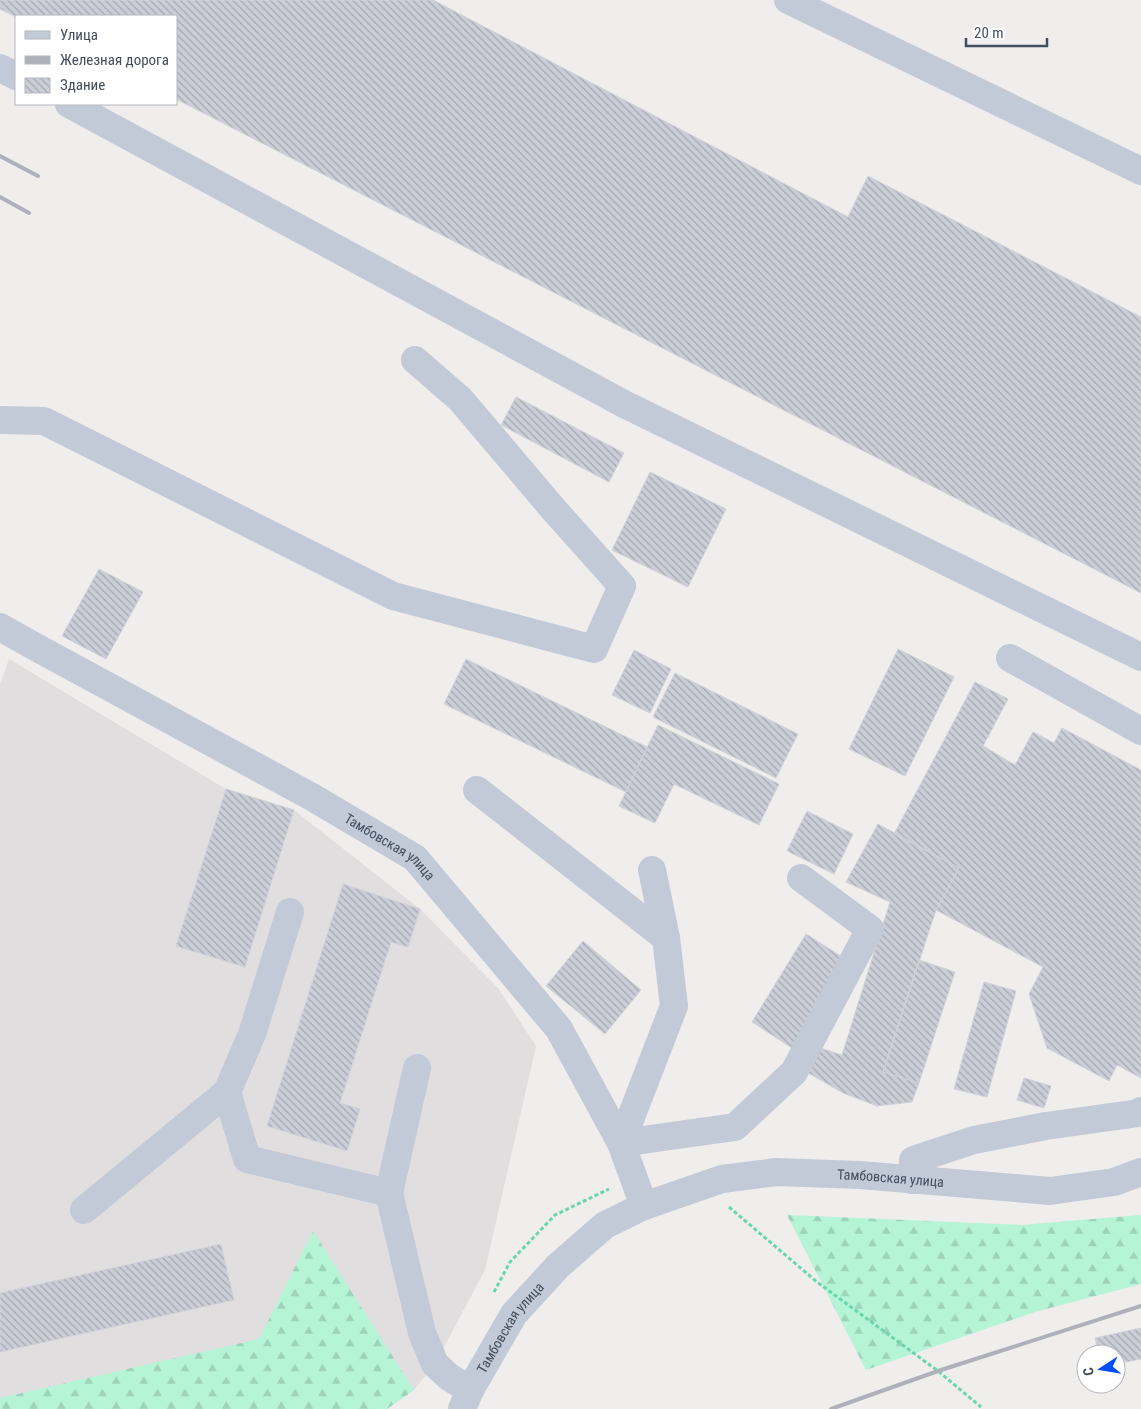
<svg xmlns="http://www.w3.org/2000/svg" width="1141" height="1409" viewBox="0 0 1141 1409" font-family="'Roboto Condensed',sans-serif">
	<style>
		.education { fill: #e1dedf }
		.forest { fill: url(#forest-firs) }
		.building { fill: url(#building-back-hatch); stroke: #d0d2da }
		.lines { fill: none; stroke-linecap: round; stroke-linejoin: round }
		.path { stroke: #69d6ae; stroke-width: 3; stroke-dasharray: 4 2.5; stroke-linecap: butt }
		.minor { stroke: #c1cad6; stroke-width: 28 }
		.rail { stroke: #aeb1b9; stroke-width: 4 }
		.labels { text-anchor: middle; stroke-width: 4; stroke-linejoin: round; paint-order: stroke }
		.street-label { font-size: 14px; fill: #434d5d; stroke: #fff }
	</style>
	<defs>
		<pattern id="forest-firs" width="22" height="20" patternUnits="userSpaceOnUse" patternTransform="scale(1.25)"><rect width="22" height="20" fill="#b5f4d5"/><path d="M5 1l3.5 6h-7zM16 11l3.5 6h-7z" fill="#9dd3b9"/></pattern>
		<pattern id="building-back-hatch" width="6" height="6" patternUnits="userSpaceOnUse" patternTransform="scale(1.25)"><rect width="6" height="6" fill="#cbced6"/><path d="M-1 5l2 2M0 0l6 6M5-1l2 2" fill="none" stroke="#a6a9b1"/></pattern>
	</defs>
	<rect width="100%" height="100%" fill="#f0eded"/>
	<path class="education" d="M9 659 226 789 294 810 420 909 498 988 536 1046 485 1270 435 1364 414 1390 387 1409H0V684Z"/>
	<path class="forest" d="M787 1215 1021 1225 1141 1215V1284L1035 1312 866 1370Z
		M313 1231 414 1390 387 1409H0V1398L259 1339Z"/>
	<path class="building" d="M0 0H433L848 217 868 176 1141 317V593L176 99V16L16 17 0 9Z
		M516 397 624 453 609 482 501 425Z
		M650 472 726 509 688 587 612 550Z
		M99 569 143 592 106 659 62 636Z
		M898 649 954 677 905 776 849 749Z
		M634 650 671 669 650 713 612 695Z
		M466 659 647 747 626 792 444 704Z
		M675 673 798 734 776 778 653 717Z
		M975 682 1008 699 983 746 1015 765 1033 732 1054 743 1062 728 1141 770V1078L1117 1065 1109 1081 1047 1048 1029 994 1043 967 936 910 959 868 894 834Z
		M658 725 779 784 759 825 674 784 655 823 619 806Z
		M226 789 294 810 245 967 176 946Z
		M807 811 853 834 834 874 787 851Z
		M878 824 959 868 936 910 883 1072 919 1083 912 1102 877 1106 843 1093 805 1071 817 1047 842 1055 890 902 846 882Z
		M343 884 420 909 408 947 391 942 340 1103 360 1109 347 1151 267 1126Z
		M806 934 847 960 792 1048 752 1022Z
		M583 941 641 990 605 1034 546 986Z
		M919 960 955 972 919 1083 883 1072Z
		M984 982 1016 991 987 1097 954 1089Z
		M1024 1078 1051 1086 1044 1108 1017 1100Z
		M221 1244 234 1300 0 1352V1293Z
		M1141 1328V1359L1116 1364V1354H1099L1095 1338Z"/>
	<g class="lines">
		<path class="path" d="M729 1207 817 1282 938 1371 981 1407
			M494 1292 510 1262 555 1215 609 1189"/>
		<g class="minor">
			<path d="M788 0 1141 171"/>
			<path d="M0 68 16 76"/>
			<path d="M69 104 624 404 1141 657"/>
			<path d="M0 420 44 421 393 596 594 649 622 586 555 511 460 399 415 360"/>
			<path id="s1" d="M0 627 32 645 312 797 415 858 559 1029 621 1143 644 1206"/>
			<path d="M1010 658 1141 731"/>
			<path d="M477 790 666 938"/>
			<path d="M652 870 666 938 674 1006 621 1143 735 1127 794 1072 870 929 801 878"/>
			<path d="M227 1092 252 1034 290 912"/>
			<path d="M912 1180 913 1160 974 1140 1046 1126 1139 1113 1141 1111"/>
			<path d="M389 1193 417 1068"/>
			<path d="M84 1210 227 1092 247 1159 389 1193 422 1333 435 1364 449 1377 470 1390"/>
			<path id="s2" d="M462 1409 470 1390 514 1314 558 1266 605 1225 644 1206 722 1179 776 1172 860 1175 1050 1191 1114 1182 1141 1172"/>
		</g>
		<path class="rail" d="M0 156 38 176
			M0 197 29 213
			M831 1409 938 1371 1141 1306"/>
	</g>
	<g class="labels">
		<g class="street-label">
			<text dy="5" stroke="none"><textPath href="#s1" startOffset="448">Тамбовская улица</textPath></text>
			<text dy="5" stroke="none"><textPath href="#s2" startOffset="531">Тамбовская улица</textPath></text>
			<text dy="5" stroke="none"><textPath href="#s2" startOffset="95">Тамбовская улица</textPath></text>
		</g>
	</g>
	<rect x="15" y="15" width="162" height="90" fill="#ffffff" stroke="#b4b8be"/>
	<rect x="25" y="31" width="25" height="8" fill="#c1cad6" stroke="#b4b8be"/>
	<text x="60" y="40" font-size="15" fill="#434d5d">Улица</text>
	<rect x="25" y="56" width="25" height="8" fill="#aeb1b9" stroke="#b4b8be"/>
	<text x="60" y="65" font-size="15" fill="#434d5d">Железная дорога</text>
	<rect x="25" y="78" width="25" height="15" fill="url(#building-back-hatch)" stroke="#b4b8be"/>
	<text x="60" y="90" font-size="15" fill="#434d5d">Здание</text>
	<g transform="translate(1101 1369) rotate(258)"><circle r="24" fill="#ffffff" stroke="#b4b8be"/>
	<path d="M0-4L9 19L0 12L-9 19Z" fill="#044ef3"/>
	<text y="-8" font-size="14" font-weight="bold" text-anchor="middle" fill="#434d5d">С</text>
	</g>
	<path d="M966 38v8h81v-8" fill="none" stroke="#434d5d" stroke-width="2.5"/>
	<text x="974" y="38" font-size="15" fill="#434d5d" stroke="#ffffff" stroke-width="4" paint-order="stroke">20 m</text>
</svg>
